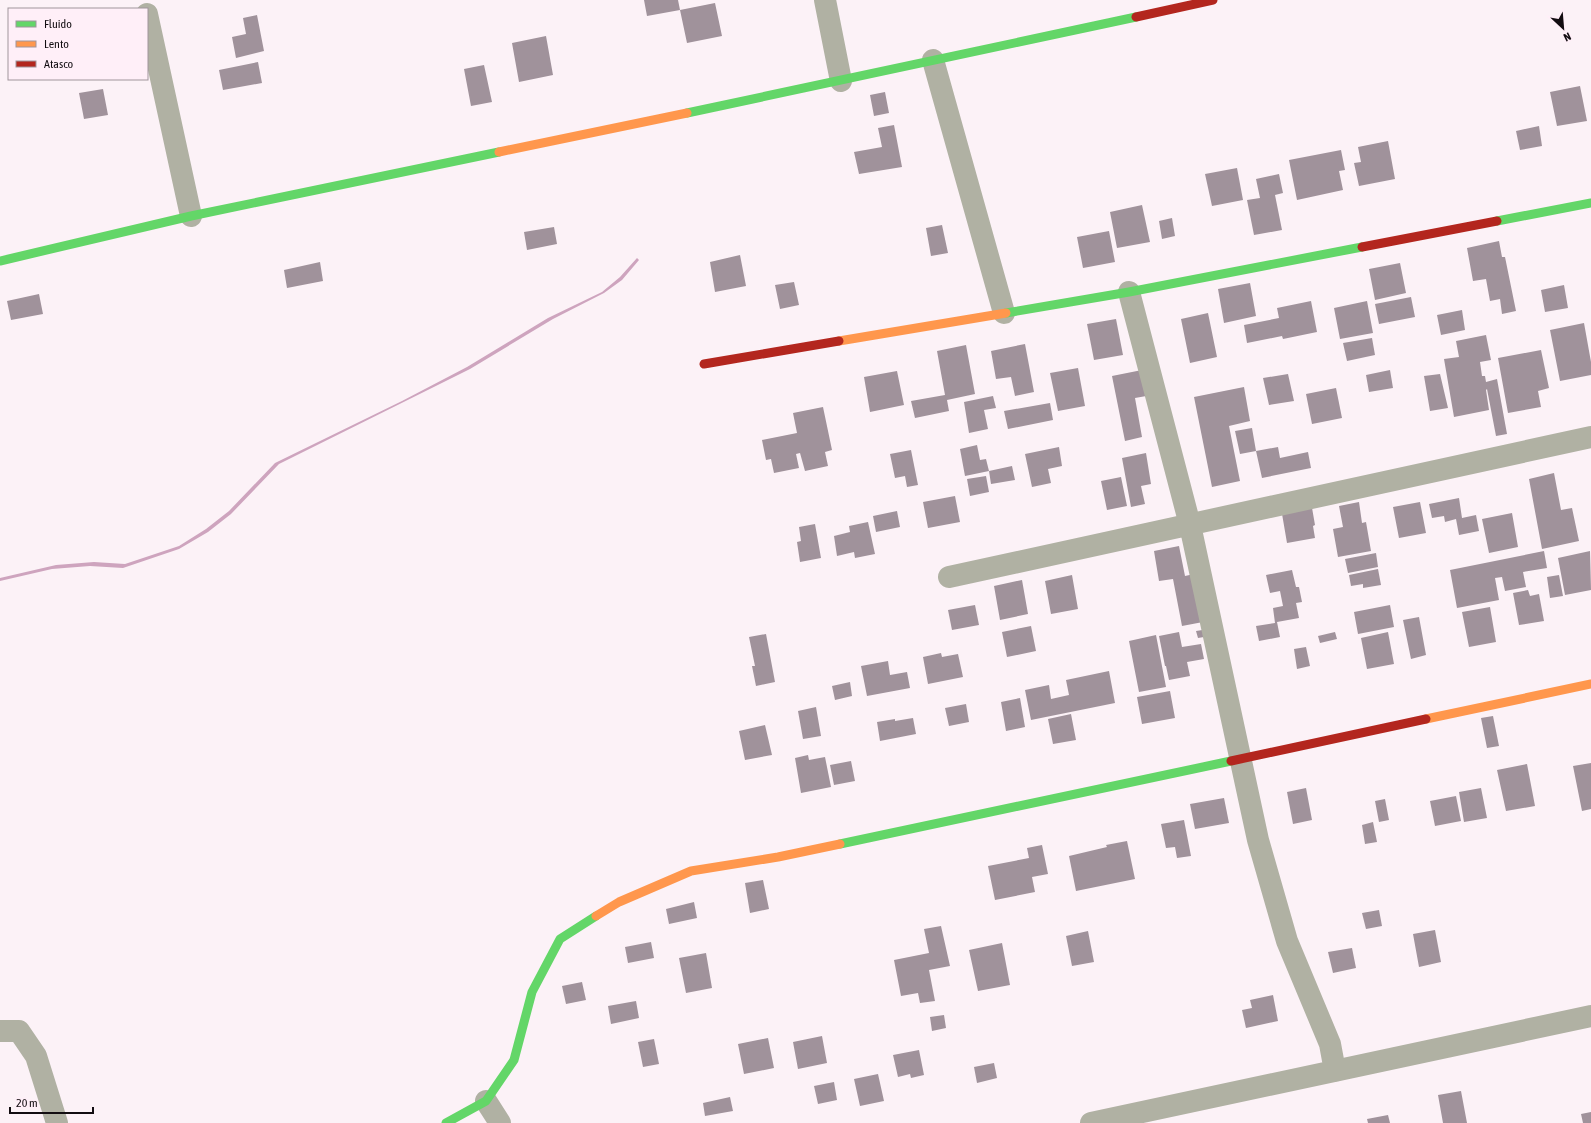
<svg xmlns="http://www.w3.org/2000/svg" width="1591" height="1123" viewBox="0 0 1591 1123" font-family="'Asap Condensed',sans-serif">
	<style>
		.water { fill: #cea4be }
		.building { fill: #a0929b }
		.lines { fill: none; stroke-linecap: round; stroke-linejoin: round }
		.street { stroke: #b0b1a3; stroke-width: 22 }
		.fast { stroke: #63d668; stroke-width: 9 }
		.slow { stroke: #ff974d; stroke-width: 9 }
		.jam { stroke: #b3261e; stroke-width: 9 }
	</style>
	<rect width="100%" height="100%" fill="#fcf2f7"/>
	<path class="water" d="M637 258 639 260 622 280 604 293 553 319 470 369 279 464 231 514 208 532 179 549 123 568 90 566 52 569 0 581V578L56 565 94 562 125 564 179 546 206 529 229 511 275 463 402 401 467 367 548 318 602 292 620 277Z"/>
	<path class="building" d="M644 0H678L680 10 715 3 722 36 687 43 680 10 647 16Z
		M257 15 264 51 236 58 232 37 246 34 243 18Z
		M546 36 553 75 519 82 512 43Z
		M258 62 262 83 223 90 219 70Z
		M484 65 492 102 471 106 464 69Z
		M1580 86 1587 121 1557 126 1550 92Z
		M103 89 108 115 84 119 79 93Z
		M885 92 889 113 874 116 870 95Z
		M894 125 902 167 859 174 854 152 882 147 878 128Z
		M1539 126 1542 146 1520 150 1516 131Z
		M1388 141 1395 179 1359 186 1354 163 1361 162 1358 147Z
		M1341 150 1345 170 1339 171 1343 190 1297 200 1289 160Z
		M1237 168 1243 200 1212 206 1205 174Z
		M1279 174 1283 193 1275 195 1282 230 1254 235 1247 200 1260 198 1256 179Z
		M1142 205 1150 242 1117 248 1110 212Z
		M1172 218 1175 236 1162 239 1159 221Z
		M942 225 948 253 931 256 926 228Z
		M554 227 557 244 527 250 524 232Z
		M1109 231 1115 262 1083 268 1077 237Z
		M1499 241 1502 257H1505L1516 311 1502 314 1500 299 1490 301 1486 279 1473 281 1467 248Z
		M740 255 746 286 715 292 710 262Z
		M320 262 323 281 287 288 284 270Z
		M1400 263 1406 293 1375 300 1369 269Z
		M794 282 799 305 780 309 775 285Z
		M1250 283 1256 316 1224 323 1218 289Z
		M1564 285 1568 308 1545 312 1541 290Z
		M39 294 43 314 11 320 7 301Z
		M1411 297 1415 317 1379 324 1375 304Z
		M1311 301 1317 332 1283 339 1282 336 1247 343 1244 325 1279 318 1277 308Z
		M1367 301 1373 333 1340 339 1334 308Z
		M1462 310 1465 330 1441 335 1437 315Z
		M1208 313 1217 357 1190 363 1181 319Z
		M1116 319 1123 355 1094 360 1087 324Z
		M1584 323 1591 362V375L1560 381 1550 330Z
		M1486 335 1491 360 1480 362 1482 376H1485L1486 382 1497 379 1507 434 1496 436 1487 389 1486 390 1489 410 1454 417 1444 359 1459 357 1456 341Z
		M1372 338 1375 355 1347 361 1343 343Z
		M1025 344 1034 392 1015 396 1011 377 996 379 991 351Z
		M966 345 975 394 947 400 949 411 915 418 911 401 945 395 937 351Z
		M1541 350 1549 388 1538 391 1541 407 1508 413 1498 358Z
		M1078 368 1085 406 1058 411 1050 373Z
		M1147 369 1152 395 1135 398 1142 437 1125 441 1112 376Z
		M1390 370 1393 388 1369 392 1366 375Z
		M897 371 904 405 870 412 864 377Z
		M1288 374 1294 401 1269 405 1263 378Z
		M1440 374 1448 408 1430 411 1424 376Z
		M1244 387 1250 421 1229 426 1240 481 1212 487 1194 397Z
		M1336 388 1342 418 1312 424 1306 394Z
		M993 396 996 408 984 410 988 429 969 433 964 402Z
		M1050 403 1053 420 1008 429 1004 411Z
		M823 407 832 450 825 452 828 466 805 471 800 453 796 454 799 468 774 473 771 459 766 460 762 440 797 433 793 413Z
		M1252 428 1256 451 1240 454 1235 431Z
		M977 445 980 460 986 459 989 471 965 476 960 449Z
		M1059 447 1062 466 1048 469 1051 483 1032 487 1025 454Z
		M1278 447 1280 458 1308 452 1311 468 1262 478 1256 451Z
		M911 450 918 485 907 487 905 476 895 478 890 454Z
		M1146 453 1151 484 1141 486 1145 504 1131 507 1122 458Z
		M1012 466 1015 480 991 484 989 471Z
		M1554 473 1561 510 1572 508 1579 541 1542 549 1529 479Z
		M986 476 989 492 970 496 967 479Z
		M1121 477 1127 506 1107 510 1101 481Z
		M955 496 960 522 928 528 923 502Z
		M1459 498 1462 518 1476 515 1479 531 1459 535 1456 519 1445 522 1444 516 1432 518 1429 504Z
		M1311 502 1315 525 1313 526 1315 538 1287 543 1281 508Z
		M1359 502 1362 523 1366 522 1371 551 1338 557 1333 529 1343 527 1339 506Z
		M1420 502 1426 533 1399 538 1393 507Z
		M897 511 900 527 876 532 873 516Z
		M1512 513 1518 547 1489 553 1482 519Z
		M868 522 875 554 855 558 854 552 837 556 834 536 850 532 849 526Z
		M815 524 821 558 800 562 797 542 801 541 799 527Z
		M1179 546 1185 576 1194 574 1203 622 1182 626 1173 579 1159 581 1154 551Z
		M1544 551 1547 568 1523 572 1526 587 1505 591 1502 577 1495 578 1499 600 1457 608 1450 570Z
		M1590 551 1591 590 1565 595 1558 558Z
		M1376 553 1378 567 1348 573 1345 559Z
		M1378 569 1381 585 1363 588V584L1351 586 1349 575Z
		M1292 570 1296 587H1299L1302 602 1296 603 1299 618 1277 622 1280 637 1259 641 1256 626 1275 623 1273 608 1283 606 1280 591 1270 593 1266 575Z
		M1072 575 1078 609 1051 614 1045 581Z
		M1559 575 1563 596 1550 598 1547 577Z
		M1022 580 1028 614 1000 620 994 586Z
		M1528 590 1530 596 1539 594 1544 621 1519 625 1513 593Z
		M975 605 979 625 952 630 948 610Z
		M1390 605 1394 627 1358 634 1354 612Z
		M1490 607 1496 642 1469 647 1462 612Z
		M1419 617 1426 655 1411 659 1403 620Z
		M1031 626 1036 651 1007 657 1002 632Z
		M1209 629 1210 636 1198 638 1196 631Z
		M1179 632 1182 647 1201 644 1204 659 1187 662 1190 676 1169 680 1166 666H1165L1159 636Z
		M1335 632 1337 639 1320 643 1318 636Z
		M1388 632 1394 664 1367 669 1361 638Z
		M766 634 775 682 756 686 752 666H755L749 637Z
		M1156 635 1166 687 1139 692 1129 641Z
		M1306 647 1310 666 1297 669 1294 649Z
		M941 653 942 657 958 654 963 677 928 684 923 657Z
		M888 661 890 675 907 672 910 688 867 696 861 666Z
		M1109 671 1115 703 1031 720 1025 690 1049 685 1051 699 1069 695 1066 680Z
		M850 682 852 696 835 700 832 686Z
		M1170 691 1175 718 1142 724 1137 697Z
		M1020 698 1025 727 1006 731 1001 702Z
		M966 704 969 722 949 726 945 708Z
		M816 707 821 736 803 739 798 711Z
		M1071 714 1076 740 1053 744 1048 719Z
		M1493 716 1499 746 1487 748 1481 718Z
		M913 718 916 734 880 741 877 722 895 719V721Z
		M765 725 772 755 745 760 739 731Z
		M808 755 809 760 825 757 831 787 801 793 795 758Z
		M851 761 855 781 834 785 830 765Z
		M1591 763V809L1582 811 1573 766Z
		M1527 764 1535 806 1506 811 1497 770Z
		M1306 788 1312 820 1293 824 1287 792Z
		M1481 788 1487 818 1464 822 1459 792Z
		M1456 796 1461 821 1435 826 1430 801Z
		M1224 798 1229 823 1195 829 1190 804Z
		M1385 799 1389 820 1379 822 1375 801Z
		M1184 820 1191 856 1177 858 1175 847 1166 848 1161 824Z
		M1373 822 1377 842 1365 844 1362 825Z
		M1127 841 1135 879 1076 891 1069 856 1107 847 1106 845Z
		M1042 845 1048 874 1032 877 1035 892 995 900 988 866 1029 858 1027 848Z
		M763 880 769 909 750 913 745 883Z
		M694 902 697 918 669 924 666 909Z
		M1379 910 1382 926 1366 929 1362 913Z
		M941 926 950 966 929 970 935 1001 920 1003 918 993 901 996 894 960 929 953 924 929Z
		M1435 930 1441 962 1419 967 1413 934Z
		M1088 931 1094 962 1072 966 1066 936Z
		M651 942 654 958 628 963 625 947Z
		M1002 943 1010 985 978 991 969 950Z
		M1352 948 1356 968 1333 973 1328 952Z
		M706 953 712 988 686 993 679 958Z
		M582 982 586 1000 566 1004 562 986Z
		M1273 995 1278 1021 1246 1028 1242 1010 1252 1008 1250 1000Z
		M636 1001 639 1018 611 1024 608 1006Z
		M944 1015 946 1028 932 1031 930 1017Z
		M822 1036 827 1063 798 1069 793 1042Z
		M768 1038 774 1068 744 1074 738 1044Z
		M654 1039 659 1064 643 1067 638 1042Z
		M919 1050 924 1075 911 1078 910 1074 898 1077 893 1055Z
		M994 1063 997 1078 977 1083 974 1067Z
		M878 1074 884 1101 860 1106 854 1079Z
		M834 1082 837 1100 818 1104 814 1086Z
		M1461 1091 1467 1123H1443L1438 1095Z
		M730 1097 733 1111 705 1116 703 1103Z
		M1591 1112V1123H1583L1581 1114Z
		M1388 1115 1390 1123H1368L1367 1119Z"/>
	<g class="lines">
		<path class="street" d="M825 0 841 81
			M147 14 191 216
			M933 60 1004 313
			M1129 292 1190 525 1258 840 1287 941 1330 1044 1335 1071
			M949 577 1591 437
			M0 1031H19L36 1056 57 1123
			M486 1101 500 1123
			M1091 1123 1591 1016"/>
		<path class="fast" d="M687 113 1136 17
			M1497 221 1591 203
			M0 261 191 216 499 152
			M1006 313 1129 292 1362 247
			M840 844 1231 761
			M446 1123 486 1101 514 1060 532 992 560 939 596 916"/>
		<path class="slow" d="M499 152 687 113
			M839 341 1006 313
			M1426 719 1591 684
			M596 916 619 902 691 871 778 857 840 844"/>
		<path class="jam" d="M1136 17 1213 0
			M1362 247 1497 221
			M704 364 839 341
			M1231 761 1426 719"/>
	</g>
	<rect x="8" y="8" width="140" height="72" fill="#ffeff8" stroke="#a0959c"/>
	<rect x="16" y="21" width="20" height="6" fill="#63d668" stroke="#a0959c"/>
	<text x="44" y="28" font-size="12" fill="#120d11">Fluido</text>
	<rect x="16" y="41" width="20" height="6" fill="#ff974d" stroke="#a0959c"/>
	<text x="44" y="48" font-size="12" fill="#120d11">Lento</text>
	<rect x="16" y="61" width="20" height="6" fill="#b3261e" stroke="#a0959c"/>
	<text x="44" y="68" font-size="12" fill="#120d11">Atasco</text>
	<g transform="translate(1563 28) rotate(154)" stroke="#ffeff8" stroke-width="3" paint-order="stroke">
	<path d="M0-3L7 15L0 10L-7 15Z" fill="#120d11"/>
	<text y="-6" font-size="11" font-weight="bold" text-anchor="middle" fill="#120d11">N</text>
	</g>
	<path d="M10 1107v6h83v-6" fill="none" stroke="#120d11" stroke-width="2"/>
	<text x="16" y="1107" font-size="12" fill="#120d11" stroke="#ffeff8" stroke-width="3" paint-order="stroke">20 m</text>
</svg>
